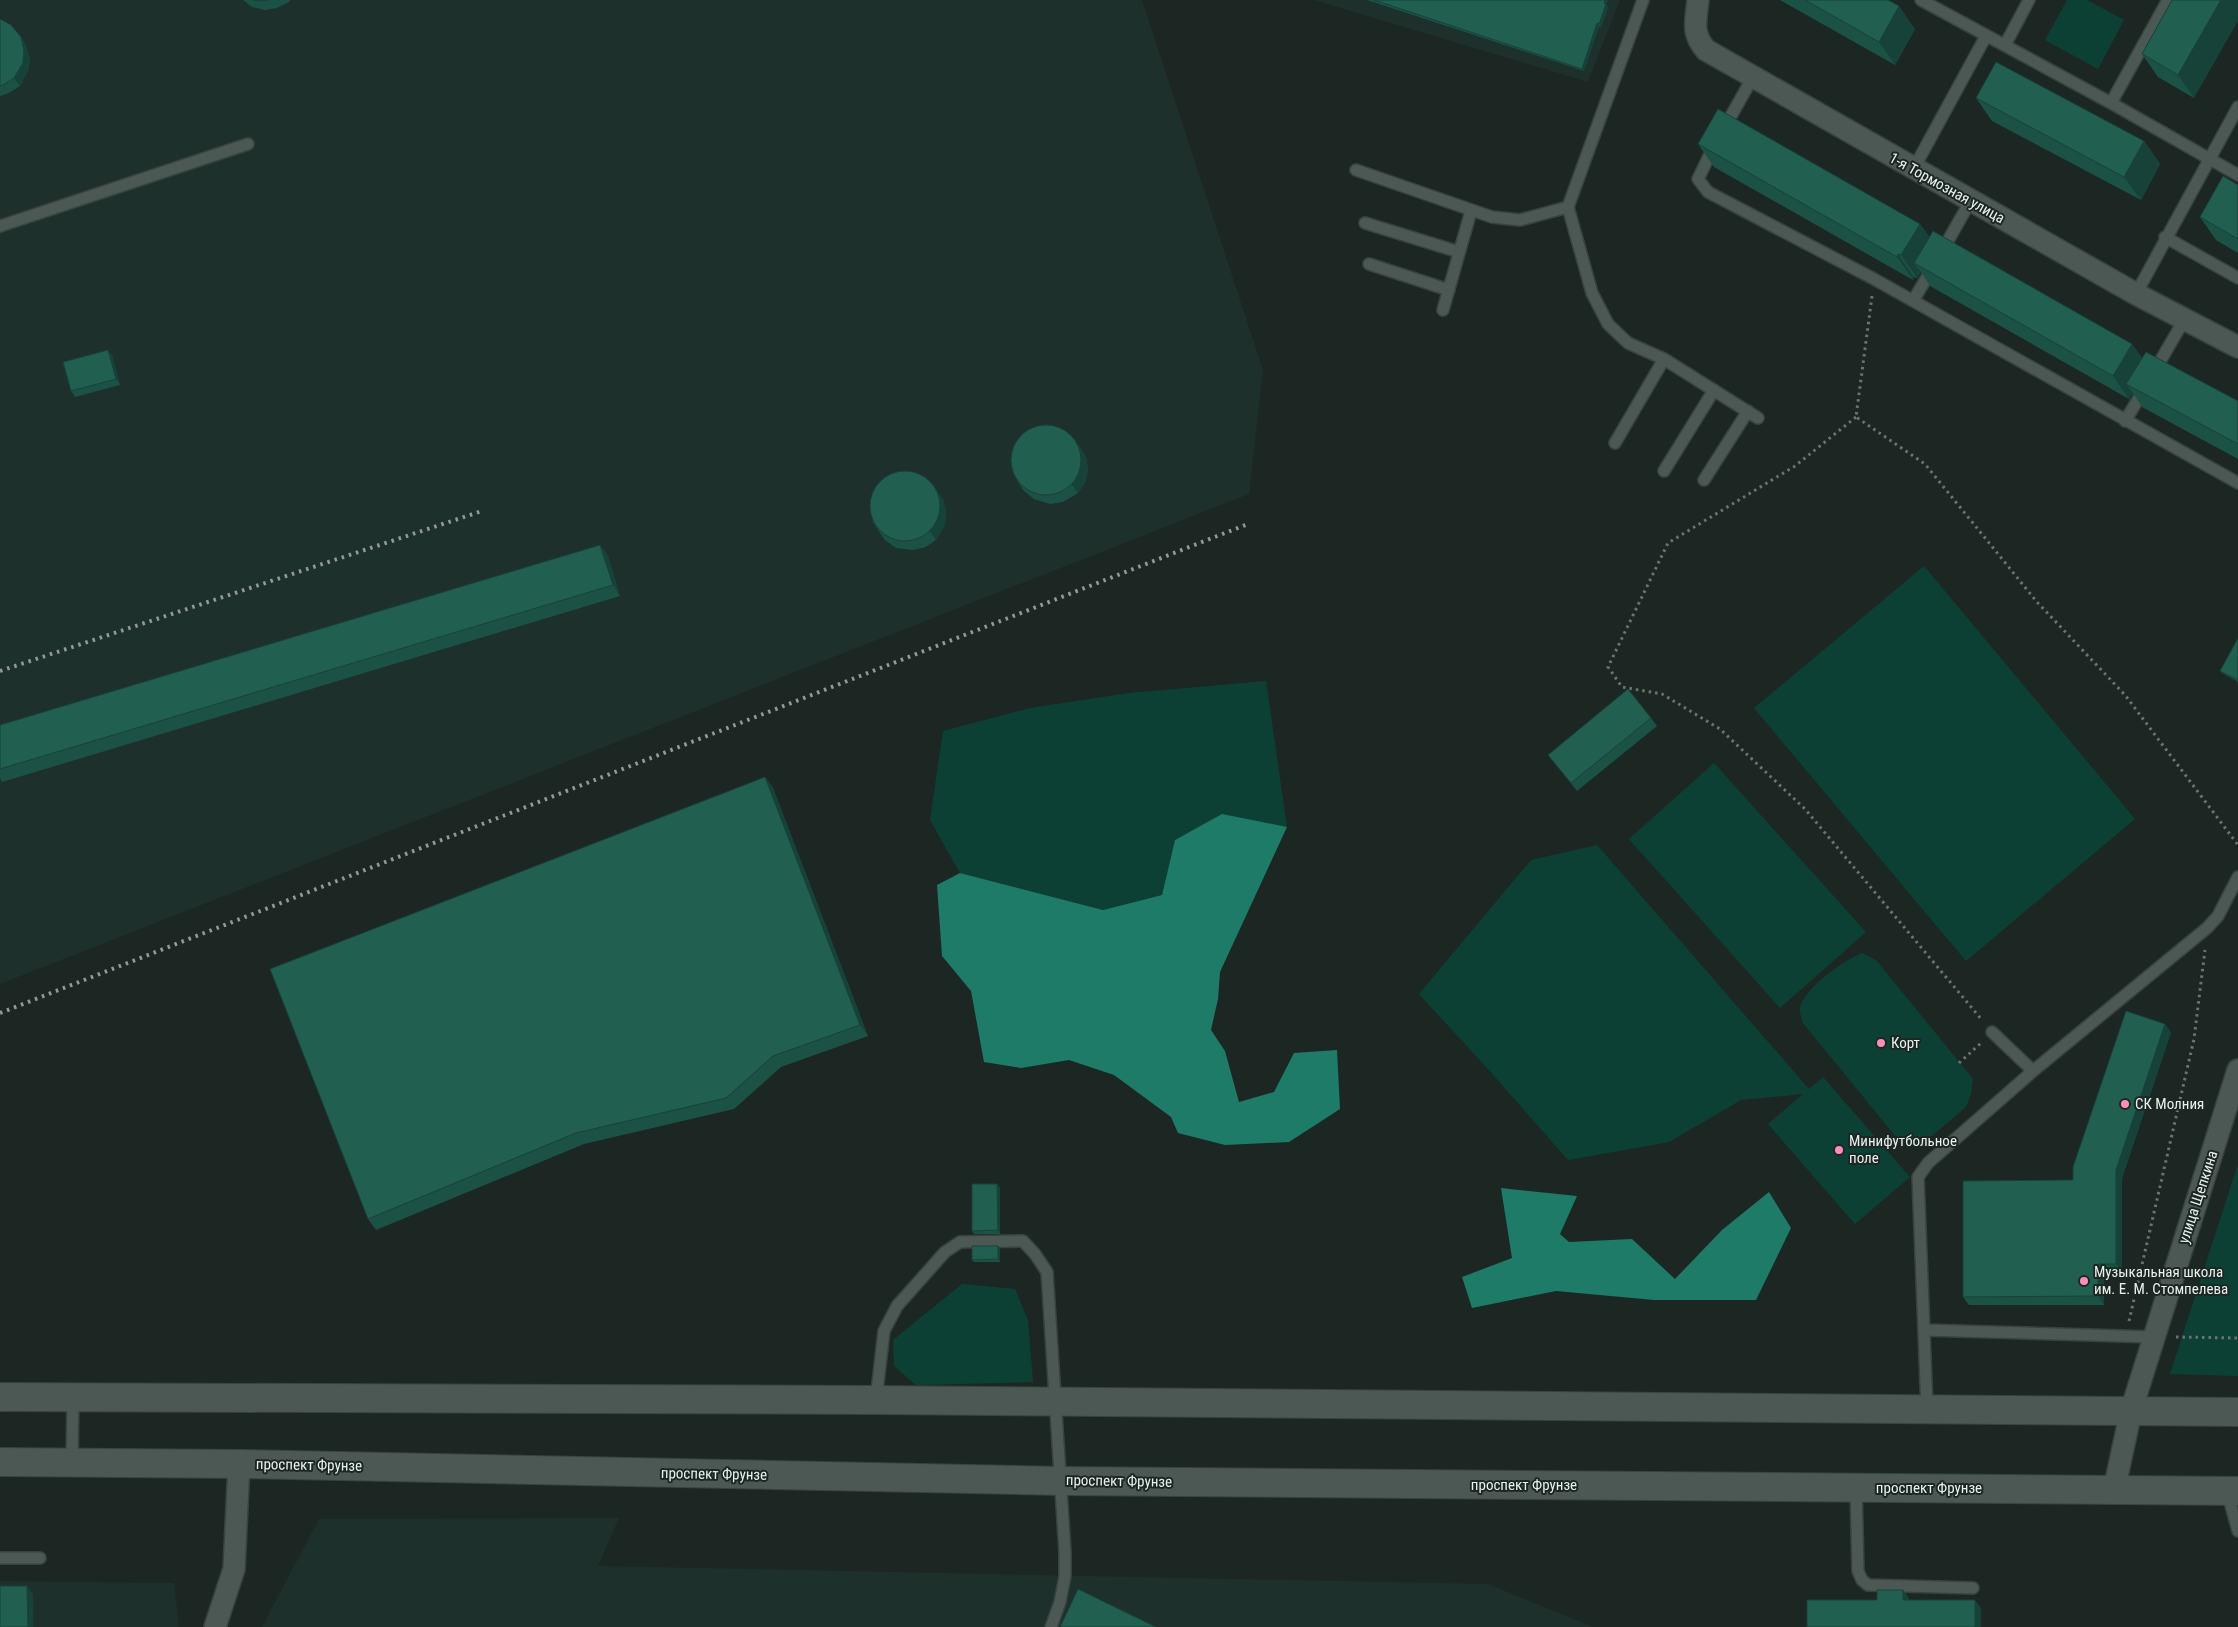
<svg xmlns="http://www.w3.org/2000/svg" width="2238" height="1627" viewBox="0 0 2238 1627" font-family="'Roboto Condensed',sans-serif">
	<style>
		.built { fill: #1d302b }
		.green { fill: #0d4035 }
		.water { fill: #1d7b68 }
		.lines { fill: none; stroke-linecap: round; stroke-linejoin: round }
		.lane-casing { stroke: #38423f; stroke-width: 14 }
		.street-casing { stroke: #38423f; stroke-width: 24 }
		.secondary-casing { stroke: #38423f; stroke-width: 30 }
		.path { stroke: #6b7472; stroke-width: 3; stroke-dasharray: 2.5 4; stroke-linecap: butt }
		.lane { stroke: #4c5854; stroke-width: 11 }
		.street { stroke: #4c5854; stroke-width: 21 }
		.secondary { stroke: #4c5854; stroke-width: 28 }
		.rail { stroke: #929b99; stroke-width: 4; stroke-dasharray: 2.5 5; stroke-linecap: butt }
		.wall { fill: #1c5246 }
		.shaded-wall { fill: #174239 }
		.building { fill: #215f51; stroke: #174239 }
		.poi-dot { fill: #ff8ebb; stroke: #1c2724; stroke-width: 2 }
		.labels { text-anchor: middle; stroke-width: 4; stroke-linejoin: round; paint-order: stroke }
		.street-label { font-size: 15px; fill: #e9f1ef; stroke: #1c2724 }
		.poi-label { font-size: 15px; fill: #e9f1ef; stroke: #1c2724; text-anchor: start }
	</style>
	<rect width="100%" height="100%" fill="#1c2724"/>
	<path class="built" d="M0 0H1142L1263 370 1249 494 0 984Z
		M1314 0H1620L1588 82Z
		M619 1518 598 1566 1488 1584 1593 1627H262L319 1519Z
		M0 1581 174 1583 179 1627H0Z"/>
	<path class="green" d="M2067 0H2087L2124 20 2098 69 2045 40Z
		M1924 566 2135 819 1966 961 1754 708Z
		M1266 681 1287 827 1222 815 1175 840 1162 895 1103 910 960 873 930 820 943 731 1030 708 1129 693Z
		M1714 763 1866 932 1780 1008 1629 839Z
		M1597 845 1809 1089 1823 1077 1910 1177 1855 1224 1768 1124 1803 1094 1741 1100 1669 1142 1568 1160 1488 1069 1419 994 1531 860Z
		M1862 953 1876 960 1973 1079 1971 1094 1966 1107 1927 1140 1911 1142 1896 1137 1803 1023C1802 1018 1799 1012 1800 1008 1805 987 1843 961 1862 953Z
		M2238 1164V1376L2170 1374Z
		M962 1284 1015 1289 1028 1320 1033 1382 916 1385 894 1366 893 1340Z"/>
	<path class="water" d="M1222 814 1287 827 1220 972 1218 999 1211 1030 1225 1051 1239 1102 1274 1092 1294 1053 1337 1050 1340 1109 1289 1142 1225 1145 1178 1133 1171 1117 1114 1075 1069 1060 1021 1068 984 1062 971 991 942 956 937 885 960 873 1103 910 1162 895 1175 840Z
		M1501 1188 1577 1196 1560 1234 1569 1242 1632 1239 1675 1279 1722 1230 1769 1192 1791 1228 1756 1300H1654L1556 1291 1472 1308 1462 1277 1512 1258Z"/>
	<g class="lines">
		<g class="lane-casing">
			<path id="lane" d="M1921 0 2111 103 2238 175
				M2005 45 2029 0
				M2111 103 2168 0
				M1723 130 1753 77
				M1714 146 1698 179 1708 192 1874 279 2238 483
				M1356 170 1492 217 1520 220 1568 207 1643 0
				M1913 170 1986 36
				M1568 207 1592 293 1608 324 1628 343 1664 359 1758 418
				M1365 223 1459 252
				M0 226 248 144
				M2165 237 2238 278
				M1941 253 1971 200
				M1369 264 1449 290
				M2136 294 2238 107
				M1913 301 1933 267
				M1443 310 1471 211
				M2154 372 2184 320
				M2125 421 2145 388
				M1615 443 1664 359
				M1664 471 1714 390
				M1704 480 1748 411
				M1992 1032 2033 1071
				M1924 1330 2154 1337
				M876 1400 884 1331 897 1306 945 1252 960 1242 1023 1241 1035 1254 1047 1272 1065 1552V1576L1060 1602 1051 1627
				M1927 1409 1918 1177 1928 1163 2033 1071 2207 928 2218 916 2238 877
				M72 1463 73 1398
				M1856 1487 1858 1571 1862 1580 1868 1585 1973 1588
				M2227 1491 2238 1531
				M0 1558H40"/>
		</g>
		<g class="street-casing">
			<path id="street" d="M1698 0C1696 21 1691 33 1706 50L2136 294 2238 347
				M2114 1490 2131 1411 2238 1070
				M215 1627 234 1569 239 1464"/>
		</g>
		<g class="secondary-casing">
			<path id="secondary" d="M0 1397 876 1400 2238 1412
				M0 1462 239 1464 1061 1481 2238 1491"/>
		</g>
		<path class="path" d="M1872 296 1856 417 1925 464 2037 602 2125 695 2238 845
			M1856 417 1795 466 1668 543 1608 667 1622 687 1662 694 1720 729 1805 809 1982 1020
			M1959 1063 1981 1043
			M2129 1321 2194 1039 2205 950
			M2176 1337 2238 1338"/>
		<use href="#lane" class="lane"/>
		<use href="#street" class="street"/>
		<use href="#secondary" class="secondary"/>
		<path class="rail" d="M0 671 482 511
			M0 1013 1248 524"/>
	</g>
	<path class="wall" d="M243 0H290L289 2 277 8 265 10 252 7Z
		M1367 0H1608L1606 4 1608 7 1601 27 1599 26 1584 71Z
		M1780 0H1888L1915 29 1895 65Z
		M2172 0 2194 98 2158 77 2142 54Z
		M0 19 21 37 26 46 30 59 28 71 20 86 9 93 0 96Z
		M1976 98 2144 141 2160 164 2141 200 1992 121Z
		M1698 144 1920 224 1929 237 2132 344 2142 358 2238 401V459L2142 407 2133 393 2129 399 1930 286 1921 272 1917 278 1914 277 1913 280 1714 167Z
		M2238 185V253L2216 240 2200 217Z
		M108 350 112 355 120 385 75 397 71 391Z
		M1078 444 1086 457 1088 470 1085 483 1078 493 1063 502 1050 504 1034 499 1024 491 1018 482Z
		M943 499 946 512 945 525 936 540 926 547 913 550 896 548 885 540 872 521Z
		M600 545 608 556 620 596 2 782 0 778V725Z
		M2238 638V682L2222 673 2220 671Z
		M1651 718 1657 726 1577 791 1548 755Z
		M765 777 773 788 868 1036 781 1067 734 1109 584 1144 376 1230 368 1219Z
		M2171 1032 2122 1178V1272H2104V1305H1969L1963 1297 2073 1180Z
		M997 1184 1000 1188V1234H974L972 1231Z
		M998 1246 1000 1249V1262H974L972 1260Z"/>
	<path class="shaded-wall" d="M1605 0H1608L1606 4 1608 7 1601 27 1599 24Z
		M2221 0H2238V21L2194 98 2178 75Z
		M1899 6 1915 29 1895 65 1879 42Z
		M1597 23 1599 26 1584 71 1582 69Z
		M21 37 26 46 30 59 28 71 20 86 14 78Z
		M2144 141 2160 164 2141 200 2124 177Z
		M1920 224 1936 246 1914 263 1921 272 1917 278 1901 255Z
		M1898 254 1914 277 1913 280 1897 257Z
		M2132 344 2148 367 2126 384 2133 393 2129 399 2113 376Z
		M108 350 112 355 120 385 116 379Z
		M1073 436 1086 457 1088 470 1085 483 1078 493 1072 485Z
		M937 491 943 499 946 512 945 525 936 540 930 531Z
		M600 545 608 556 620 596 613 585Z
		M765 777 773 788 868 1036 860 1025Z
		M2165 1024 2171 1032 2122 1178V1272L2116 1264V1170Z
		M997 1184 1000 1188V1234L998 1230Z
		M998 1246 1000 1249V1262L998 1259Z
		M2098 1264 2104 1272V1305L2098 1296Z
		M27 1586 33 1594V1627H28Z
		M1903 1590 1909 1598V1608L1903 1600Z
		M1975 1600 1981 1608V1627H1975Z"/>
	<path class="building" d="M253 0H269L259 1Z
		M1374 0H1605L1604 3 1606 4 1599 24 1597 23 1582 69Z
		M1805 0H1888L1899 6 1879 42Z
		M2172 0H2221L2178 75 2142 54Z
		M0 19 11 25 21 37 24 50 23 63 14 78 3 85 0 86Z
		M1996 62 2144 141 2124 177 1976 98Z
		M1718 109 1920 224 1901 255 1898 254 1897 257 1698 144Z
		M2223 176 2238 185V239L2200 217Z
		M1933 231 2132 344 2113 376 1914 263Z
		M108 350 116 379 71 391 63 362Z
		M2146 352 2238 401V444L2126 384Z
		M1011 460a35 35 0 1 1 70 0a35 35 0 1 1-70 0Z
		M870 506a35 35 0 1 1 70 0a35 35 0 1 1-70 0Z
		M600 545 613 585 0 769V725Z
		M2238 638V680L2220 671Z
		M1628 689 1651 718 1571 783 1548 755Z
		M765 777 860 1025 773 1056 726 1098 576 1133 368 1219 270 969Z
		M2126 1011 2165 1024 2116 1170V1264H2098V1296L1963 1297V1181L2073 1180V1167Z
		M972 1184H997L998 1230 972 1231Z
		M972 1246H998V1259L972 1260Z
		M0 1586H27L28 1627H0Z
		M1078 1589 1156 1627H1060Z
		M1877 1590H1903V1600H1975V1627H1807V1600H1877Z"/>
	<g class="poi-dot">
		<circle cx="1881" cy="1043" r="5"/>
		<circle cx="2125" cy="1104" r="5"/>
		<circle cx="1839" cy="1150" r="5"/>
		<circle cx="2084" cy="1281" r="5"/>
	</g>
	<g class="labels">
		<g class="street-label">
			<text transform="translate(1947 188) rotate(29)" y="5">1-я Тормозная улица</text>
			<text transform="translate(2198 1197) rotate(-72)" y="5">улица Щепкина</text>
			<text transform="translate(309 1465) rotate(1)" y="5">проспект Фрунзе</text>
			<text transform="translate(714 1474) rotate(1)" y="5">проспект Фрунзе</text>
			<text transform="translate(1119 1481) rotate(1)" y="5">проспект Фрунзе</text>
			<text x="1524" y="1490">проспект Фрунзе</text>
			<text x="1929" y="1493">проспект Фрунзе</text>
		</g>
		<g class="poi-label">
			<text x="1891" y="1048">Корт</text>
			<text x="2135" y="1109">СК Молния</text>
			<text x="1849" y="1146">Минифутбольное<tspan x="1849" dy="17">поле</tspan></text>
			<text x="2094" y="1277">Музыкальная школа<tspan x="2094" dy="17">им. Е. М. Стомпелева</tspan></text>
		</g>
	</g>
</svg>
